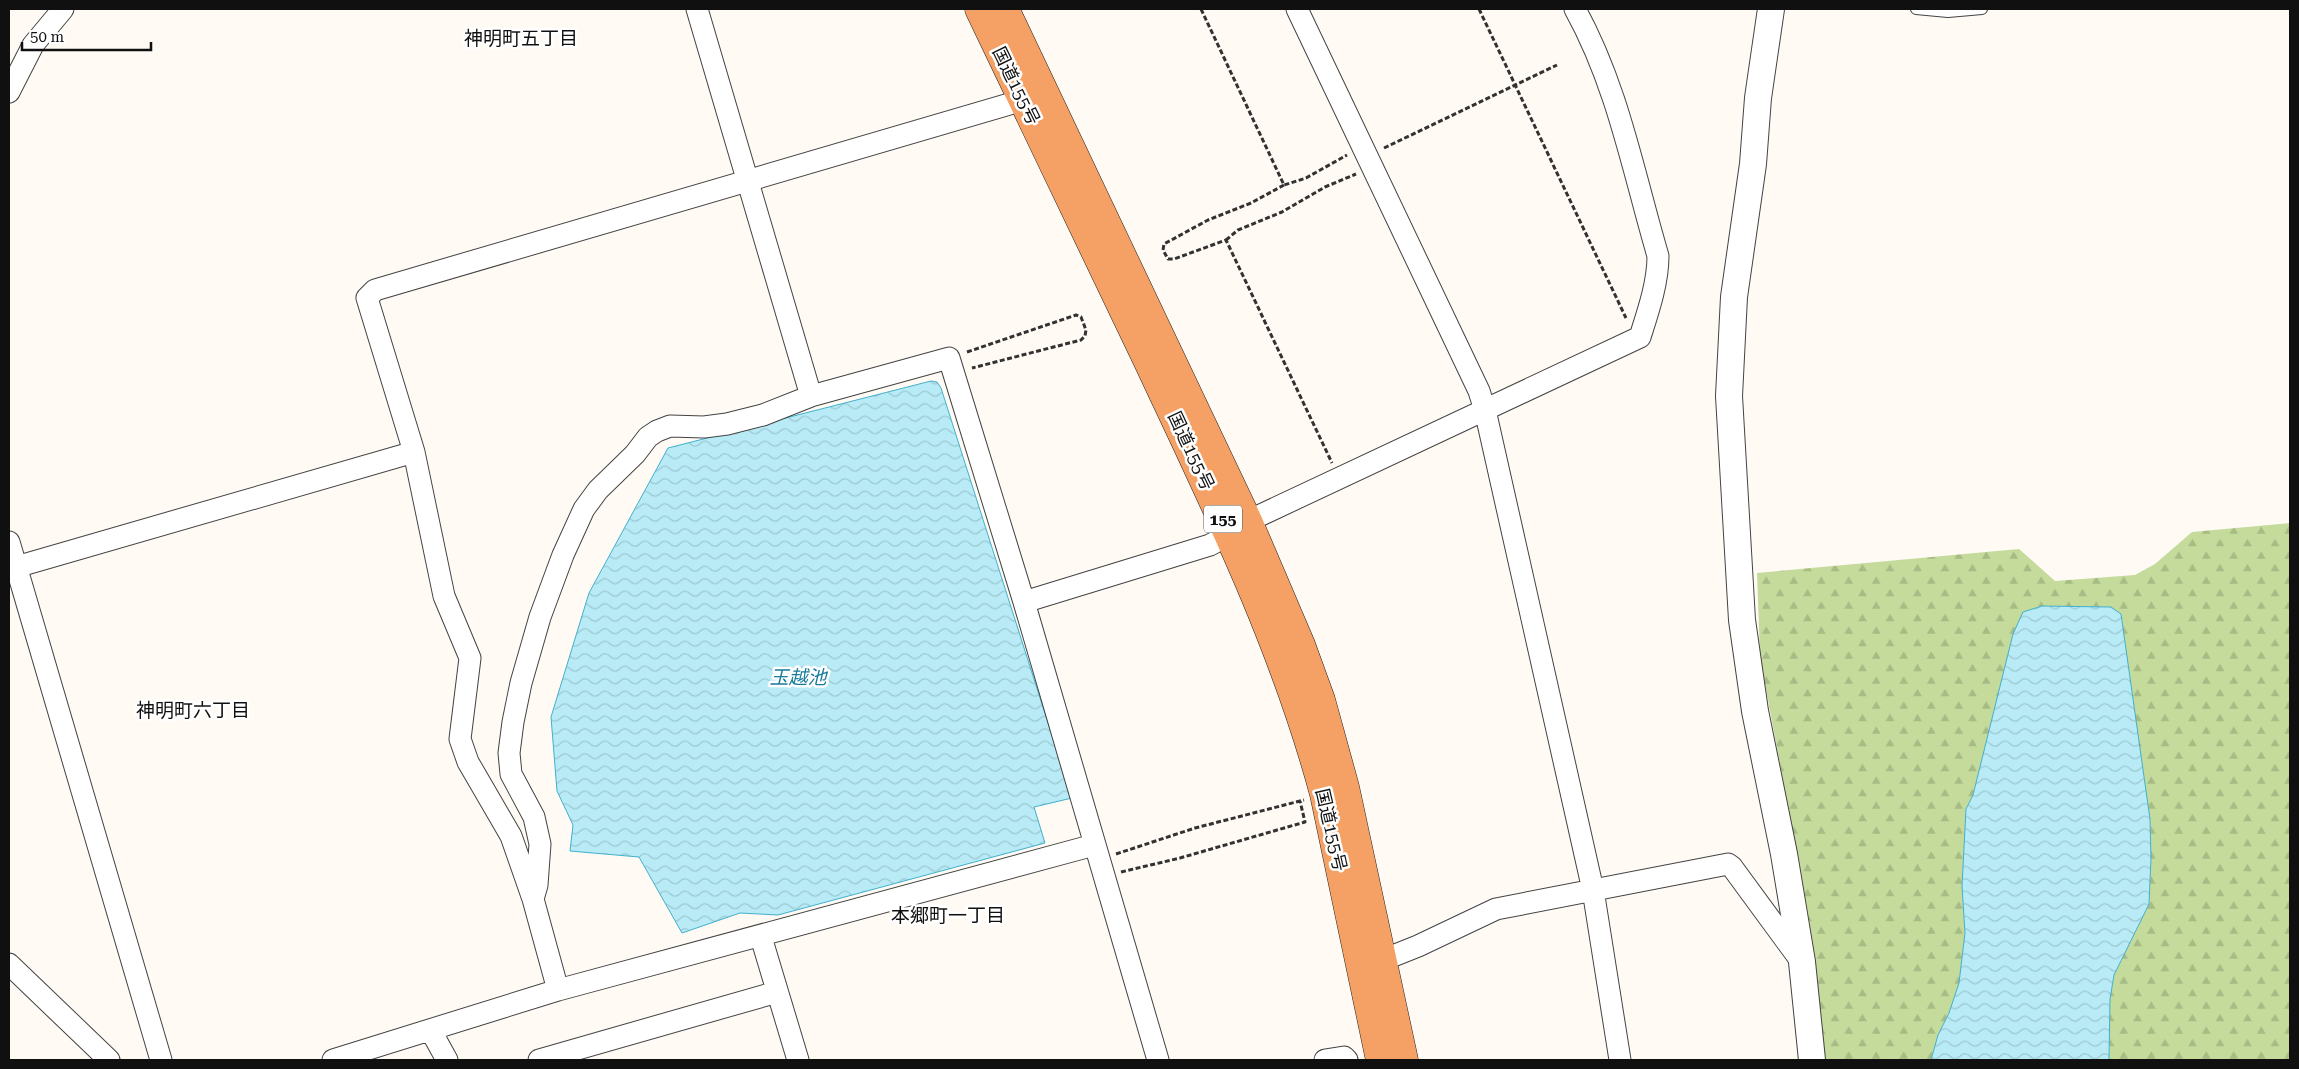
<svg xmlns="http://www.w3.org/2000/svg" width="2299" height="1069" viewBox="0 0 2299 1069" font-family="'Roboto Serif','Noto Sans JP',serif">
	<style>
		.forest { fill: url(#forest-firs) }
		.water { fill: url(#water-waves); stroke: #40b0cd }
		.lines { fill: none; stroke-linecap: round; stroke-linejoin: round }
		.service-casing { stroke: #434343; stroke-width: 12 }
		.minor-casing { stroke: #434343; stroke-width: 23 }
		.tertiary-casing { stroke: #434343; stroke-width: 28 }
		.trunk-casing { stroke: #212121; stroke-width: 29 }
		.path { stroke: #323232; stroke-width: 3; stroke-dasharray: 5 2.5; stroke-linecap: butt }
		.service { stroke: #fff; stroke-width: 10 }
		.minor { stroke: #fff; stroke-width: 21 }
		.tertiary { stroke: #fff; stroke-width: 26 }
		.trunk { stroke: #f5a064; stroke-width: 28 }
		.labels { text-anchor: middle; stroke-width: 5; stroke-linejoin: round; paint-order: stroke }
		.shield { fill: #fff; stroke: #585858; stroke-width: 1 }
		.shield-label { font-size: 16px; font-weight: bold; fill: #101010 }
		.street-label { font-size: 18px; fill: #101010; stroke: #fff }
		.neighbourhood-label { font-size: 19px; fill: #101010; stroke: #fff }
		.water-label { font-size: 19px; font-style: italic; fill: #197c9c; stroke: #fff }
	</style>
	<defs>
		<pattern id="forest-firs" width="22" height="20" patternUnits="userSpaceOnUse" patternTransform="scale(1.25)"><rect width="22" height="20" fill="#c4db9c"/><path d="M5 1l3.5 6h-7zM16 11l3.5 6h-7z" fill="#a7bb85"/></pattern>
		<pattern id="water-waves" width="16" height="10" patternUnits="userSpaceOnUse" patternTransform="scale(1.25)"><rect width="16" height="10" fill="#b8ebf6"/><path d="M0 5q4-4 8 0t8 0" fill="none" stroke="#9dc8d2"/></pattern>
	</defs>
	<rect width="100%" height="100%" fill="#fffaf4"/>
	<path class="forest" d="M2290 523V1060H2109L2110 999 2114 975 2149 904 2151 859 2150 819 2111 607 2042 606 2023 612 1973 795 1966 809 1962 886 1965 933 1959 983 1949 1013 1938 1035 1931 1060H1824L1809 920 1760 657 1757 573 2019 549 2055 581 2135 575 2155 564 2192 532Z"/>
	<path class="water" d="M931 381 937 382 941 388 1072 798 1034 807 1045 843 778 915 740 913 682 933 639 857 570 851 573 825 557 791 551 717 589 593 668 448Z
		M2042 606 2111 607 2121 614 2150 819 2151 858 2149 904 2114 975 2110 999 2109 1060H1931L1938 1035 1949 1013 1959 983 1965 933 1962 886 1966 809 1973 795 2013 634 2023 612Z"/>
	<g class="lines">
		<g class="service-casing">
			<path id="service" d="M1916 9 1948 12 1982 9"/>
		</g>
		<g class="minor-casing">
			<path id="minor" d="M697 9 811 396
				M1297 9 1479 391 1485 410 1593 890 1620 1060
				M9 92 33 45 63 9
				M1248 521 1640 337C1648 312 1658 283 1658 256 1633 171 1618 87 1575 9
				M9 542 161 1060
				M16 567 414 452
				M1024 602 1210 545 1230 534
				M533 899 537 885 540 844 534 817 511 774 509 753 513 722 521 683 540 617 563 555 584 509 598 490 635 454 648 437 657 431 670 426 704 427 727 424 763 415 811 396 949 358 1024 602 1158 1060
				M761 937 798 1060
				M1383 960 1418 946 1496 909 1728 864 1732 867 1801 961
				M9 964 109 1060
				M558 990 533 899 511 836 468 762 460 739 470 658 444 596 414 452 367 298 375 290 1023 100
				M431 1031 447 1060
				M333 1060 558 990 1094 845
				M539 1060 777 992
				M1325 1060 1344 1057 1347 1060"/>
		</g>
		<g class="tertiary-casing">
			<path id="tertiary" d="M1771 9 1758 98 1753 164 1734 297 1729 396 1742 620 1755 711 1784 854 1802 962 1812 1060"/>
		</g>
		<g class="trunk-casing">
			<path id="trunk" d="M979 9C1041 139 1104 268 1165 398 1226 527 1287 656 1324 794L1380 1060
				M1005 9 1248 521 1301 645 1321 700 1345 787 1404 1060"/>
		</g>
		<path class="path" d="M1201 9 1284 185 1306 178 1347 155
			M1479 9 1626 318
			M1384 148 1557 65
			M1284 185 1251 203 1208 220 1164 244 1163 250 1168 259H1174L1226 240 1332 463
			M1226 240 1238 230 1282 212 1325 187 1356 174
			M967 352 1076 315 1081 317 1086 330 1085 336 1081 340 972 368
			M1116 854 1195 828 1304 800
			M1121 872 1180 858 1305 822 1300 801"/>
		<use href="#service" class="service"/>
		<use href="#minor" class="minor"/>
		<use href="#tertiary" class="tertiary"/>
		<use href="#trunk" class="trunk"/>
	</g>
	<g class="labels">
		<rect class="shield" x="1204" y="505.5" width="38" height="27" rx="4"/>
		<g class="shield-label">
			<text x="1223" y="525">155</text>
		</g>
		<g class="street-label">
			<text transform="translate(1016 86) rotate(64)" y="6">国道155号</text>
			<text transform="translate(1191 451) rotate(65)" y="6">国道155号</text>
			<text transform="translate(1331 830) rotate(77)" y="6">国道155号</text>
		</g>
		<g class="neighbourhood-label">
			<text x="521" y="45">神明町五丁目</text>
			<text x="193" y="717">神明町六丁目</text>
			<text x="948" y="922">本郷町一丁目</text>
		</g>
		<g class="water-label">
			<text x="798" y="684">玉越池</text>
		</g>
	</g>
	<rect width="2299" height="1069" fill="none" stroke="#101010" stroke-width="20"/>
	<path d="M22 42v8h129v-8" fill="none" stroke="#101010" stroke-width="2.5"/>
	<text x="30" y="42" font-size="15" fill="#101010" stroke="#ffffff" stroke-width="4" paint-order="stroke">50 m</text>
</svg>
